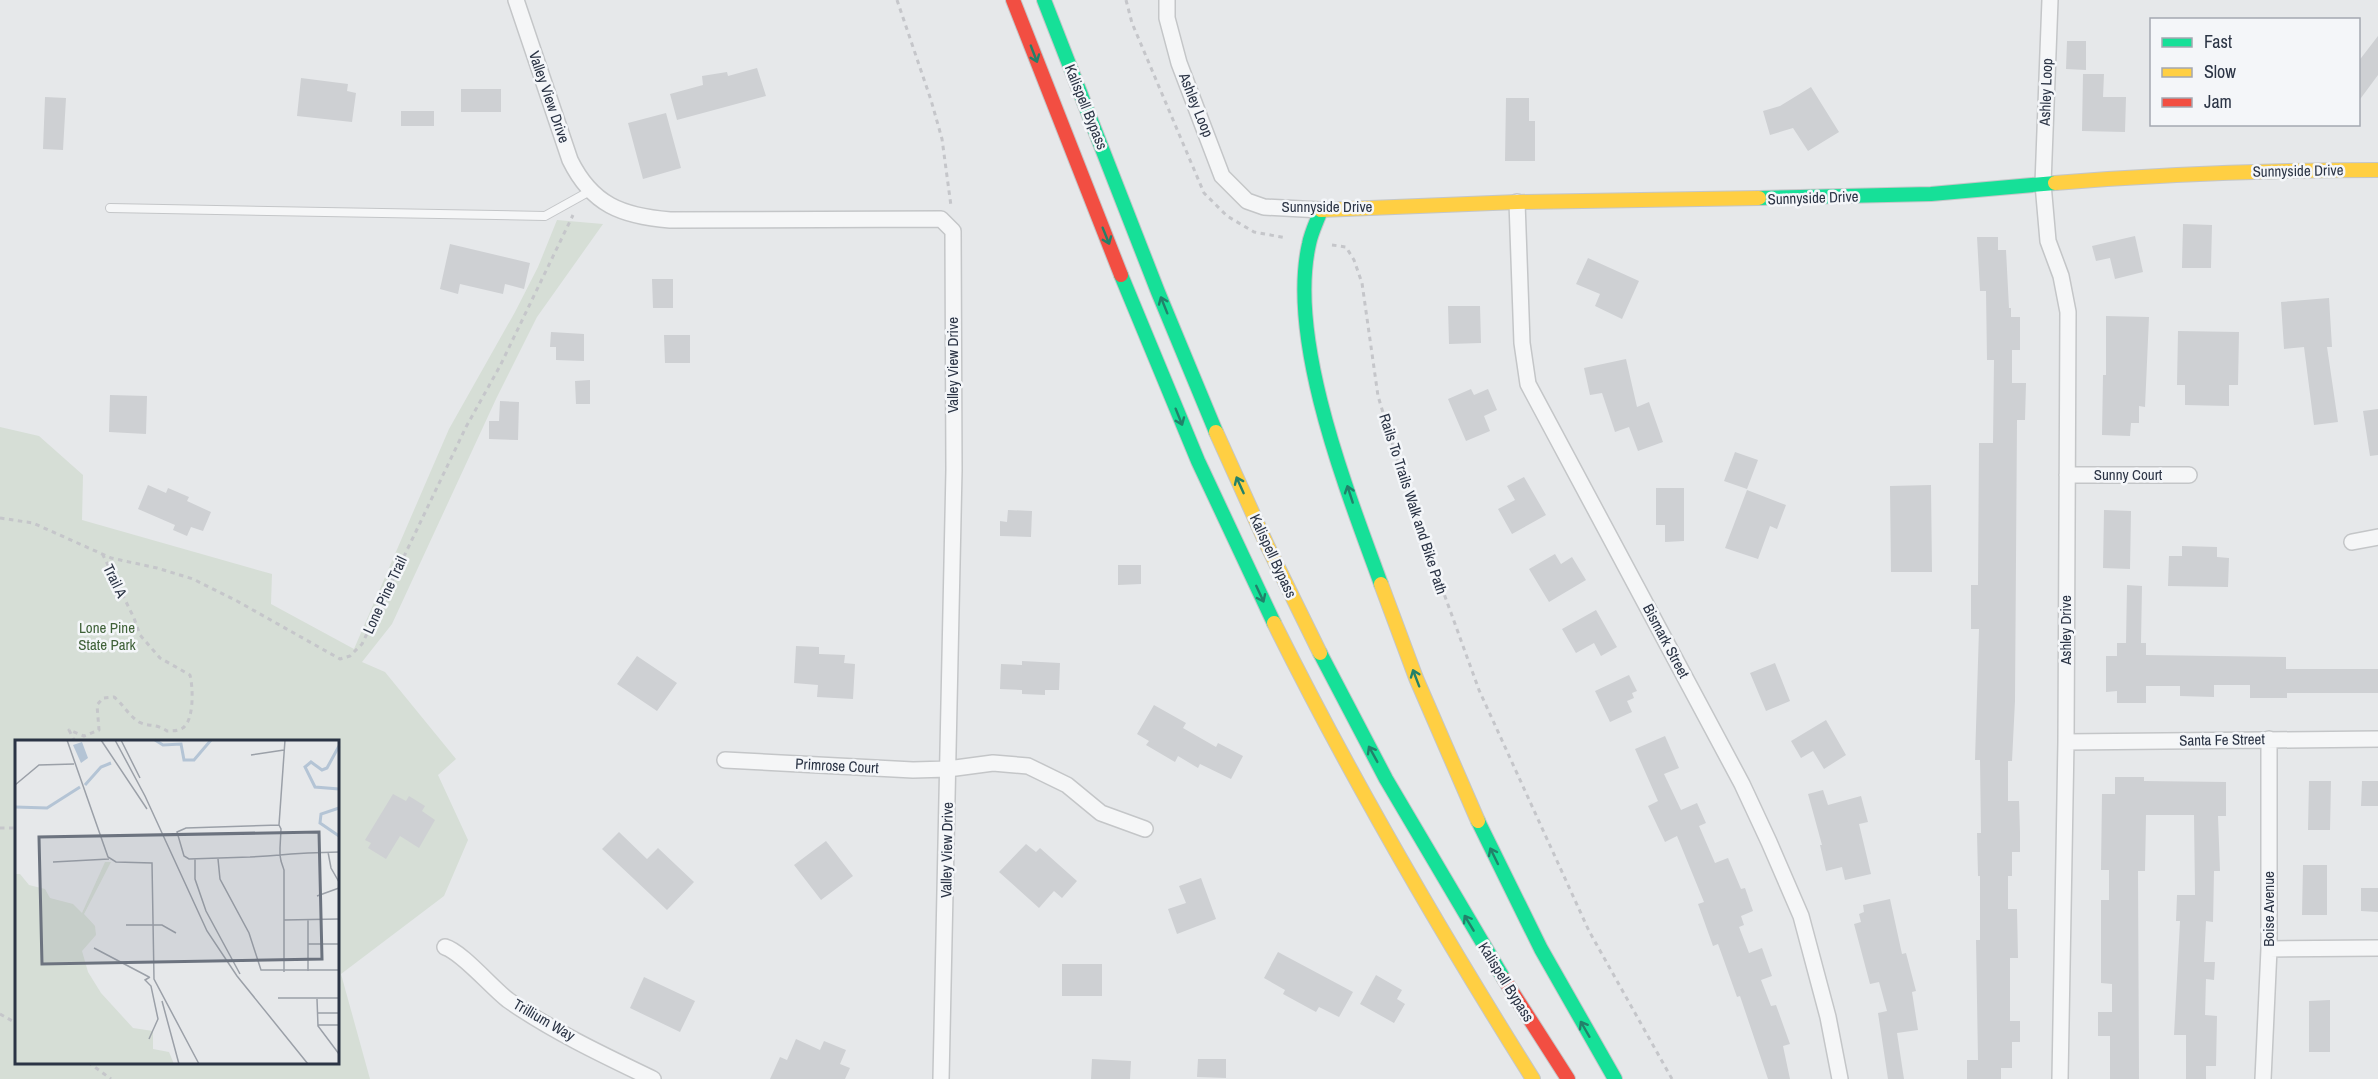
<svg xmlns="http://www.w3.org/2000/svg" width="2378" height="1079" viewBox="0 0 2378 1079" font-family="'Archivo Narrow',sans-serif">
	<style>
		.green { fill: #d6ded6; fill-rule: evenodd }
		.building { fill: #ced0d3 }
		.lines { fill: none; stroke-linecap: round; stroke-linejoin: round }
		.lane-casing { stroke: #c4c6c8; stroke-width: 10 }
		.street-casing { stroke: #c4c6c8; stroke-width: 18 }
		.fast-casing { stroke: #c4c6c8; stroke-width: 16 }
		.slow-casing { stroke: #c4c6c8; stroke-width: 16 }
		.jam-casing { stroke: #c4c6c8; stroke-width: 16 }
		.path { stroke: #c5c6ca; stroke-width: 3; stroke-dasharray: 4.5 4.5; stroke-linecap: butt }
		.lane { stroke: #f5f6f7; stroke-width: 8 }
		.street { stroke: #f5f6f7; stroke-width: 15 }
		.fast { stroke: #16e098; stroke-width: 14 }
		.slow { stroke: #ffcf43; stroke-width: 14 }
		.jam { stroke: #f24e42; stroke-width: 14 }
		.oneway { stroke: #22816a }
		.labels { text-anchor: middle; stroke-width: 5; stroke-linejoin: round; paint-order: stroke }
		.street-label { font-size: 15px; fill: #2b3445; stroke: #f4f6f9 }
		.park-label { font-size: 15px; fill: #3f6138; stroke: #f4f6f9 }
		.inset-river { fill: none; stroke: #b4c4d5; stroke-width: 3 }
		.inset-road { fill: none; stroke: #9ba0a8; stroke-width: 1.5 }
		.view { fill: #6c737f; fill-opacity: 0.15; stroke: #6c737f; stroke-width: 3 }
		.inset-edge { fill: none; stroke: #2b3445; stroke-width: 3 }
	</style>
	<rect width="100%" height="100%" fill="#e6e8ea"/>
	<path class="green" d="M557 220 603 224 537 317 496 399 392 624 362 662 385 672 456 759 438 775 468 840 444 896 341 974 370 1079H0V427L39 436 83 475 82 520 272 574 271 604 354 649 449 429 515 312 538 267ZM16 742H338V1062H16Z"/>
	<path class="building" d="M2378 36V75L2358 102V62Z
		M2067 41H2086V70L2066 69Z
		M757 68 766 96 677 120 670 94 703 85 702 76 727 72 728 76Z
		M2083 74H2104L2103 97H2126L2125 132 2082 131Z
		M301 78 348 84 347 91 356 93 352 122 297 116Z
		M1811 87 1839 132 1808 151 1793 128 1770 135 1763 111 1780 106Z
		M461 89H501V112H461Z
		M45 97 66 98 63 150 43 149Z
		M1506 98H1529V121H1535V161H1505Z
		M401 111H434V126H401Z
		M666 113 681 168 643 179 628 123Z
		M2183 224 2212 225 2211 268H2182Z
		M2135 236 2143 272 2115 279 2110 258 2096 261 2092 246Z
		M1977 237H1998V250H2006L2009 308H2011V317H2020V350H2012V383H2026L2025 420H2017L2015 701 2012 761H2008V801H2019L2020 833V852H2012V876H2008V909H2017L2018 958H2010V1021H2020V1042H2012V1068H2001V1079H1967V1060H1978L1976 940H1980V876H1978L1977 833H1981L1980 760H1975L1979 629H1971V585H1978L1979 443H1993L1994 360H1987L1986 291H1980Z
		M450 244 530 263 524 289 505 284 503 294 460 284 458 294 440 289Z
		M1588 258 1639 281 1622 319 1595 306 1600 294 1576 284Z
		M652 279H673V308H653Z
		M2329 298 2332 347H2327L2338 422 2314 425 2304 347 2284 349 2281 302Z
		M1448 306H1480L1481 343 1449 344Z
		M2106 316 2149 317 2145 407 2139 406V423H2131L2130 436 2102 435 2103 375H2106Z
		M2178 331 2239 332 2238 385H2229V406L2185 405V385H2177Z
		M551 332 584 334V361L556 360V347H550Z
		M664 335H690V363H665Z
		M1626 359 1637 407 1649 402 1663 442 1638 451 1629 427 1615 432 1602 393 1590 395 1584 368Z
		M590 380V404H576L575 381Z
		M1471 389 1474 395 1488 389 1497 410 1484 416 1490 431 1466 441 1448 399Z
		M110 395 147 396 146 434 109 432Z
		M500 401 519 402 518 440 489 439V421H499Z
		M2378 409V455L2370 456 2363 411Z
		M1735 452 1758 460 1747 489 1724 481Z
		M1524 477 1546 515 1512 534 1498 509 1515 500 1507 486Z
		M148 485 166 493 168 488 189 497 187 501 211 512 203 531 191 527 187 536 173 530 175 525 138 509Z
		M1931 485 1932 572H1891L1890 486Z
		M1656 488H1684V541L1665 542V525H1656Z
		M1747 490 1786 505 1777 529 1770 526 1758 559 1725 548Z
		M1008 510 1032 511 1031 537 1000 536V521L1007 522Z
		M2104 510 2131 511 2130 569 2103 568Z
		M2182 546 2217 547V557L2229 558 2228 587 2168 586 2169 556H2182Z
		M1555 554 1561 564 1572 557 1586 580 1549 602 1529 569Z
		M1118 565H1141V584L1118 585Z
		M2127 585 2142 586 2141 643H2146V655L2286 657V669H2378V693H2287V698H2250V685H2214V697L2180 696V686H2146V703H2117V691L2106 692V656H2117V643H2126Z
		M1596 610 1617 647 1601 656 1594 643 1576 653 1562 629Z
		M796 646 819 647V654L845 655 844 663 855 664 853 699 817 697 818 685 794 683Z
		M637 656 677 683 657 711 617 684Z
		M1022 661 1060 663 1059 690H1045V695L1022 694V690L1000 689 1001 664 1022 665Z
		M1775 663 1790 701 1766 711 1750 673Z
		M1629 675 1637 691 1632 693 1634 698 1627 701 1632 712 1610 722 1595 691Z
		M1154 705 1186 723 1183 728 1216 747 1218 743 1243 756 1231 779 1200 764 1198 768 1178 756 1175 762 1146 745 1149 741 1137 734Z
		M1826 720 1846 755 1824 769 1813 751 1801 758 1791 741Z
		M1665 736 1679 768 1664 774 1681 810 1697 803 1706 823 1699 826 1715 863 1728 858 1741 889 1745 888 1753 911 1741 916 1744 925 1739 927 1749 953 1762 948 1772 976 1761 980 1771 1006 1776 1005 1790 1044 1783 1046 1790 1079H1768L1740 996 1737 997 1718 944 1713 946 1698 904 1704 902 1677 836 1665 842 1648 806 1658 801 1635 749Z
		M2115 777H2144V781L2226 782V816H2218L2220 871H2214L2213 922 2206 921 2204 962H2215L2214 980 2206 979 2205 1015 2217 1016 2216 1066H2206V1079H2186V1035H2174L2180 921H2176L2177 895H2195L2194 815H2146L2145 871H2138L2139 1079H2110V1036H2098V1012H2112V984L2101 983V900H2109V870H2101L2102 794H2115Z
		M2309 781H2331L2330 830H2308Z
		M2362 781H2378V806H2361Z
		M1823 790 1828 805 1861 796 1868 822 1859 824 1871 874 1845 880 1842 867 1826 871 1820 845H1822L1808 794Z
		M393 794 406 801 409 796 425 806 422 811 435 820 419 848 400 836 386 859 368 848 371 843 365 840Z
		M619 832 647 859 658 848 694 882 667 910 602 849Z
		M826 841 853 876 821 900 794 865Z
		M1026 844 1036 852 1040 848 1077 881 1062 898 1054 891 1039 908 999 872Z
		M2303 865H2327V915H2302Z
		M1201 878 1216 919 1177 934 1168 909 1186 903 1179 886Z
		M2361 888H2378V912L2361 911Z
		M1890 899 1902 954 1906 953 1916 991 1912 992 1918 1030 1897 1033 1904 1079H1888L1878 1013 1887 1011 1879 982 1870 984 1854 924 1861 922 1859 914 1864 912 1863 905Z
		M1278 952 1353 992 1339 1017 1319 1007 1316 1012 1283 994 1285 990 1264 978Z
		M1062 964H1102V996H1062Z
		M1376 975 1402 990 1397 999 1405 1004 1394 1023 1360 1004Z
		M644 977 695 1001 680 1032 630 1008Z
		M2330 1000V1052H2309V1001Z
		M796 1039 820 1050 824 1041 846 1050 840 1064 850 1068 845 1079H770L780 1057 787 1060Z
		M1092 1059 1131 1061 1130 1079H1091Z
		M1198 1059H1226V1078L1197 1077Z"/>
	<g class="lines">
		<g class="lane-casing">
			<path id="lane" d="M110 208 545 216 590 191"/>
		</g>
		<g class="street-casing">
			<path id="street" d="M516 0 570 160C592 205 622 216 670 220L941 219 953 231 954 470 941 1079
				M1167 0V18L1179 63 1222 176 1247 201 1264 207 1321 210
				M2050 0 2043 184 2048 241 2061 276 2068 312 2066 742 2060 1079
				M1517 202 1522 343 1528 384 1742 784 1769 842 1801 916 1828 1017 1840 1079
				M2067 475H2189
				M2352 542 2378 537
				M2066 742 2378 739
				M725 760 913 770 948 769 993 763 1028 766 1067 785 1101 813 1145 829
				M445 947C462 952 491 987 508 1000 552 1031 605 1056 653 1079
				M2269 949 2378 948
				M2263 1079 2269 949V739"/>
		</g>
		<g class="fast-casing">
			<path id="fast" d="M1044 0 1158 292 1216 432
				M1759 198 1931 194 2055 183
				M1321 210C1317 221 1311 233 1309 244 1287 341 1348 493 1381 584
				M1121 275 1198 461 1274 623
				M1320 653 1386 779 1504 979
				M1478 821 1541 949 1615 1079"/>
		</g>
		<g class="slow-casing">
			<path id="slow" d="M2055 183C2163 174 2270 170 2378 170
				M1321 210 1517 202 1759 198
				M1216 432 1267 545 1320 653
				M1381 584 1416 678 1478 821
				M1274 623C1352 780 1440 931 1533 1079"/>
		</g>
		<g class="jam-casing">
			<path id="jam" d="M1013 0 1121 275
				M1504 979 1568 1079"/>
		</g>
		<path class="path" d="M897 0 931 100 942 139 951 206
			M1126 0 1132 23 1204 193 1227 216 1254 232 1287 238
			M1332 245 1346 247 1354 260 1362 283 1378 396 1406 489 1479 690 1589 931 1672 1079
			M0 518 33 523 111 558 157 568 193 579 237 601 340 659 350 656 362 644 466 427 500 366 573 215
			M75 742 69 730 84 736 99 730 97 705 103 698 114 697C123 704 128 715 139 722 148 727 155 723 167 731 173 731 181 731 185 726 194 716 193 687 190 675L160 658 140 635 134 618 103 555
			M0 828H16
			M0 1014 16 1023
			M88 1062 111 1079"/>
		<use href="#lane" class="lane"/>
		<use href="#street" class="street"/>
		<use href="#fast" class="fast"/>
		<use href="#slow" class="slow"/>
		<use href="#jam" class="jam"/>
	</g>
	<defs><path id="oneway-shaft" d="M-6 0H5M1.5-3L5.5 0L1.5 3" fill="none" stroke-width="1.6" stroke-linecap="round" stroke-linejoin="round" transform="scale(1.5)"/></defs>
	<g class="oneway">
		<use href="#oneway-shaft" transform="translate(1034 54) rotate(69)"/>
		<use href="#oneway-shaft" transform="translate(1106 236) rotate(68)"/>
		<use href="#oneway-shaft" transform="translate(1164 305) rotate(-112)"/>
		<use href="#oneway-shaft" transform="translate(1179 417) rotate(68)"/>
		<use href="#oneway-shaft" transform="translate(1240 485) rotate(-114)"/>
		<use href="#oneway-shaft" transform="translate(1350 494) rotate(-108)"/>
		<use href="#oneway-shaft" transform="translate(1260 594) rotate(65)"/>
		<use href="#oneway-shaft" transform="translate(1416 678) rotate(-111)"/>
		<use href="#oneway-shaft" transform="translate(1373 754) rotate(-119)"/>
		<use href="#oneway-shaft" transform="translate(1494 856) rotate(-116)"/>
		<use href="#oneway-shaft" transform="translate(1469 923) rotate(-121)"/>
		<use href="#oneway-shaft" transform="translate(1585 1029) rotate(-120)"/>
	</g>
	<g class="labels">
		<g class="street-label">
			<text transform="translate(2046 92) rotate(-88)" y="5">Ashley Loop</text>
			<text transform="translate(549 97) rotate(71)" y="5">Valley View Drive</text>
			<text transform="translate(1196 105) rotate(68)" y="5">Ashley Loop</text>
			<text transform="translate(1086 107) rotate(68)" y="5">Kalispell Bypass</text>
			<text transform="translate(2298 171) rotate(-1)" y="5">Sunnyside Drive</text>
			<text transform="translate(1813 198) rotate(-2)" y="5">Sunnyside Drive</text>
			<text x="1327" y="212">Sunnyside Drive</text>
			<text transform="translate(953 365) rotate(-90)" y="5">Valley View Drive</text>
			<text x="2128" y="480">Sunny Court</text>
			<text transform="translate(1413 504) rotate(72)" y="5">Rails To Trails Walk and Bike Path</text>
			<text transform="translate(1273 556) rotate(65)" y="5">Kalispell Bypass</text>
			<text transform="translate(115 581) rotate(64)" y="5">Trail A</text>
			<text transform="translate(385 595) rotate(-65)" y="5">Lone Pine Trail</text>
			<text transform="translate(2066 630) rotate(-90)" y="5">Ashley Drive</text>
			<text transform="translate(1666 641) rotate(62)" y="5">Bismark Street</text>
			<text transform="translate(2222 740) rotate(-1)" y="5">Santa Fe Street</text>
			<text transform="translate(837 766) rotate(3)" y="5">Primrose Court</text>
			<text transform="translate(947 850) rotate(-89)" y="5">Valley View Drive</text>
			<text transform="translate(2269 909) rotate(-90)" y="5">Boise Avenue</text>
			<text transform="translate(1506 982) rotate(58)" y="5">Kalispell Bypass</text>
			<text transform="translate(544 1020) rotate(30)" y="5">Trillium Way</text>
		</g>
		<g class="park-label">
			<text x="107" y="633">Lone Pine<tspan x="107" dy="17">State Park</tspan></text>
		</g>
	</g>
	<g transform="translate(15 740)">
		<rect width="324" height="324" fill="#e6e8ea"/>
		<path d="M90 122H96L69 174 80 186 81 195 67 211 73 232 86 253 118 288 138 291V309L154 312 159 324H0V134H5L14 145 30 149 35 158 58 164 67 173Z" fill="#d6ded6"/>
		<path d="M67 2 73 18 66 23 58 5Z" fill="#b4c4d5"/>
		<path class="inset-river" d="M140 0 148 5 166 4 169 20H179L196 0M324 6 312 28 307 30 296 22 290 27 300 47 324 49M70 45 86 27 96 23M0 67 32 68 65 47M324 68 306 74 305 83 324 96"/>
		<path class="inset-road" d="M52 0 93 117 101 122 137 123 139 239 184 324M86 0 132 69M100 0 130 56 192 191 222 236 293 324M106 0 125 38M236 15 269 10M0 45 24 25 59 24M264 85 270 0M313 112 316 128 324 142M180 119V139L191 171 225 234M203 119 205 139 234 193 246 230H324M38 122 94 119M302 156 324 148M269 180 324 179M293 180V231M111 185H147L161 193M293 204H324M79 208 134 237M269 232V130L266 121 265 115V108L266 89 264 85 171 88 162 92 169 116 174 119 235 117 252 116 265 115 276 114 293 113 324 112M263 258H324M302 259 303 286 324 314M147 261 164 324M303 273H324M303 285H324M134 299 143 279 136 246 130 240 135 237"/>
		<path class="view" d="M304 92 307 219 27 224 24 97Z"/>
		<rect width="324" height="324" class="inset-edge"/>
	</g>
	<rect x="2150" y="18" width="210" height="108" fill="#f4f6f9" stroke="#a4a8b1" stroke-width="1.5"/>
	<rect x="2162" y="38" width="30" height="9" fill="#16e098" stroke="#a4a8b1" stroke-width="1.5"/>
	<text x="2204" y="48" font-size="18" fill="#2b3445">Fast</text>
	<rect x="2162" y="68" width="30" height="9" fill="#ffcf43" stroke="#a4a8b1" stroke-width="1.5"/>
	<text x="2204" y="78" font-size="18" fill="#2b3445">Slow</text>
	<rect x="2162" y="98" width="30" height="9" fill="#f24e42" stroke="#a4a8b1" stroke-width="1.5"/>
	<text x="2204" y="108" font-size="18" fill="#2b3445">Jam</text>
</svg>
